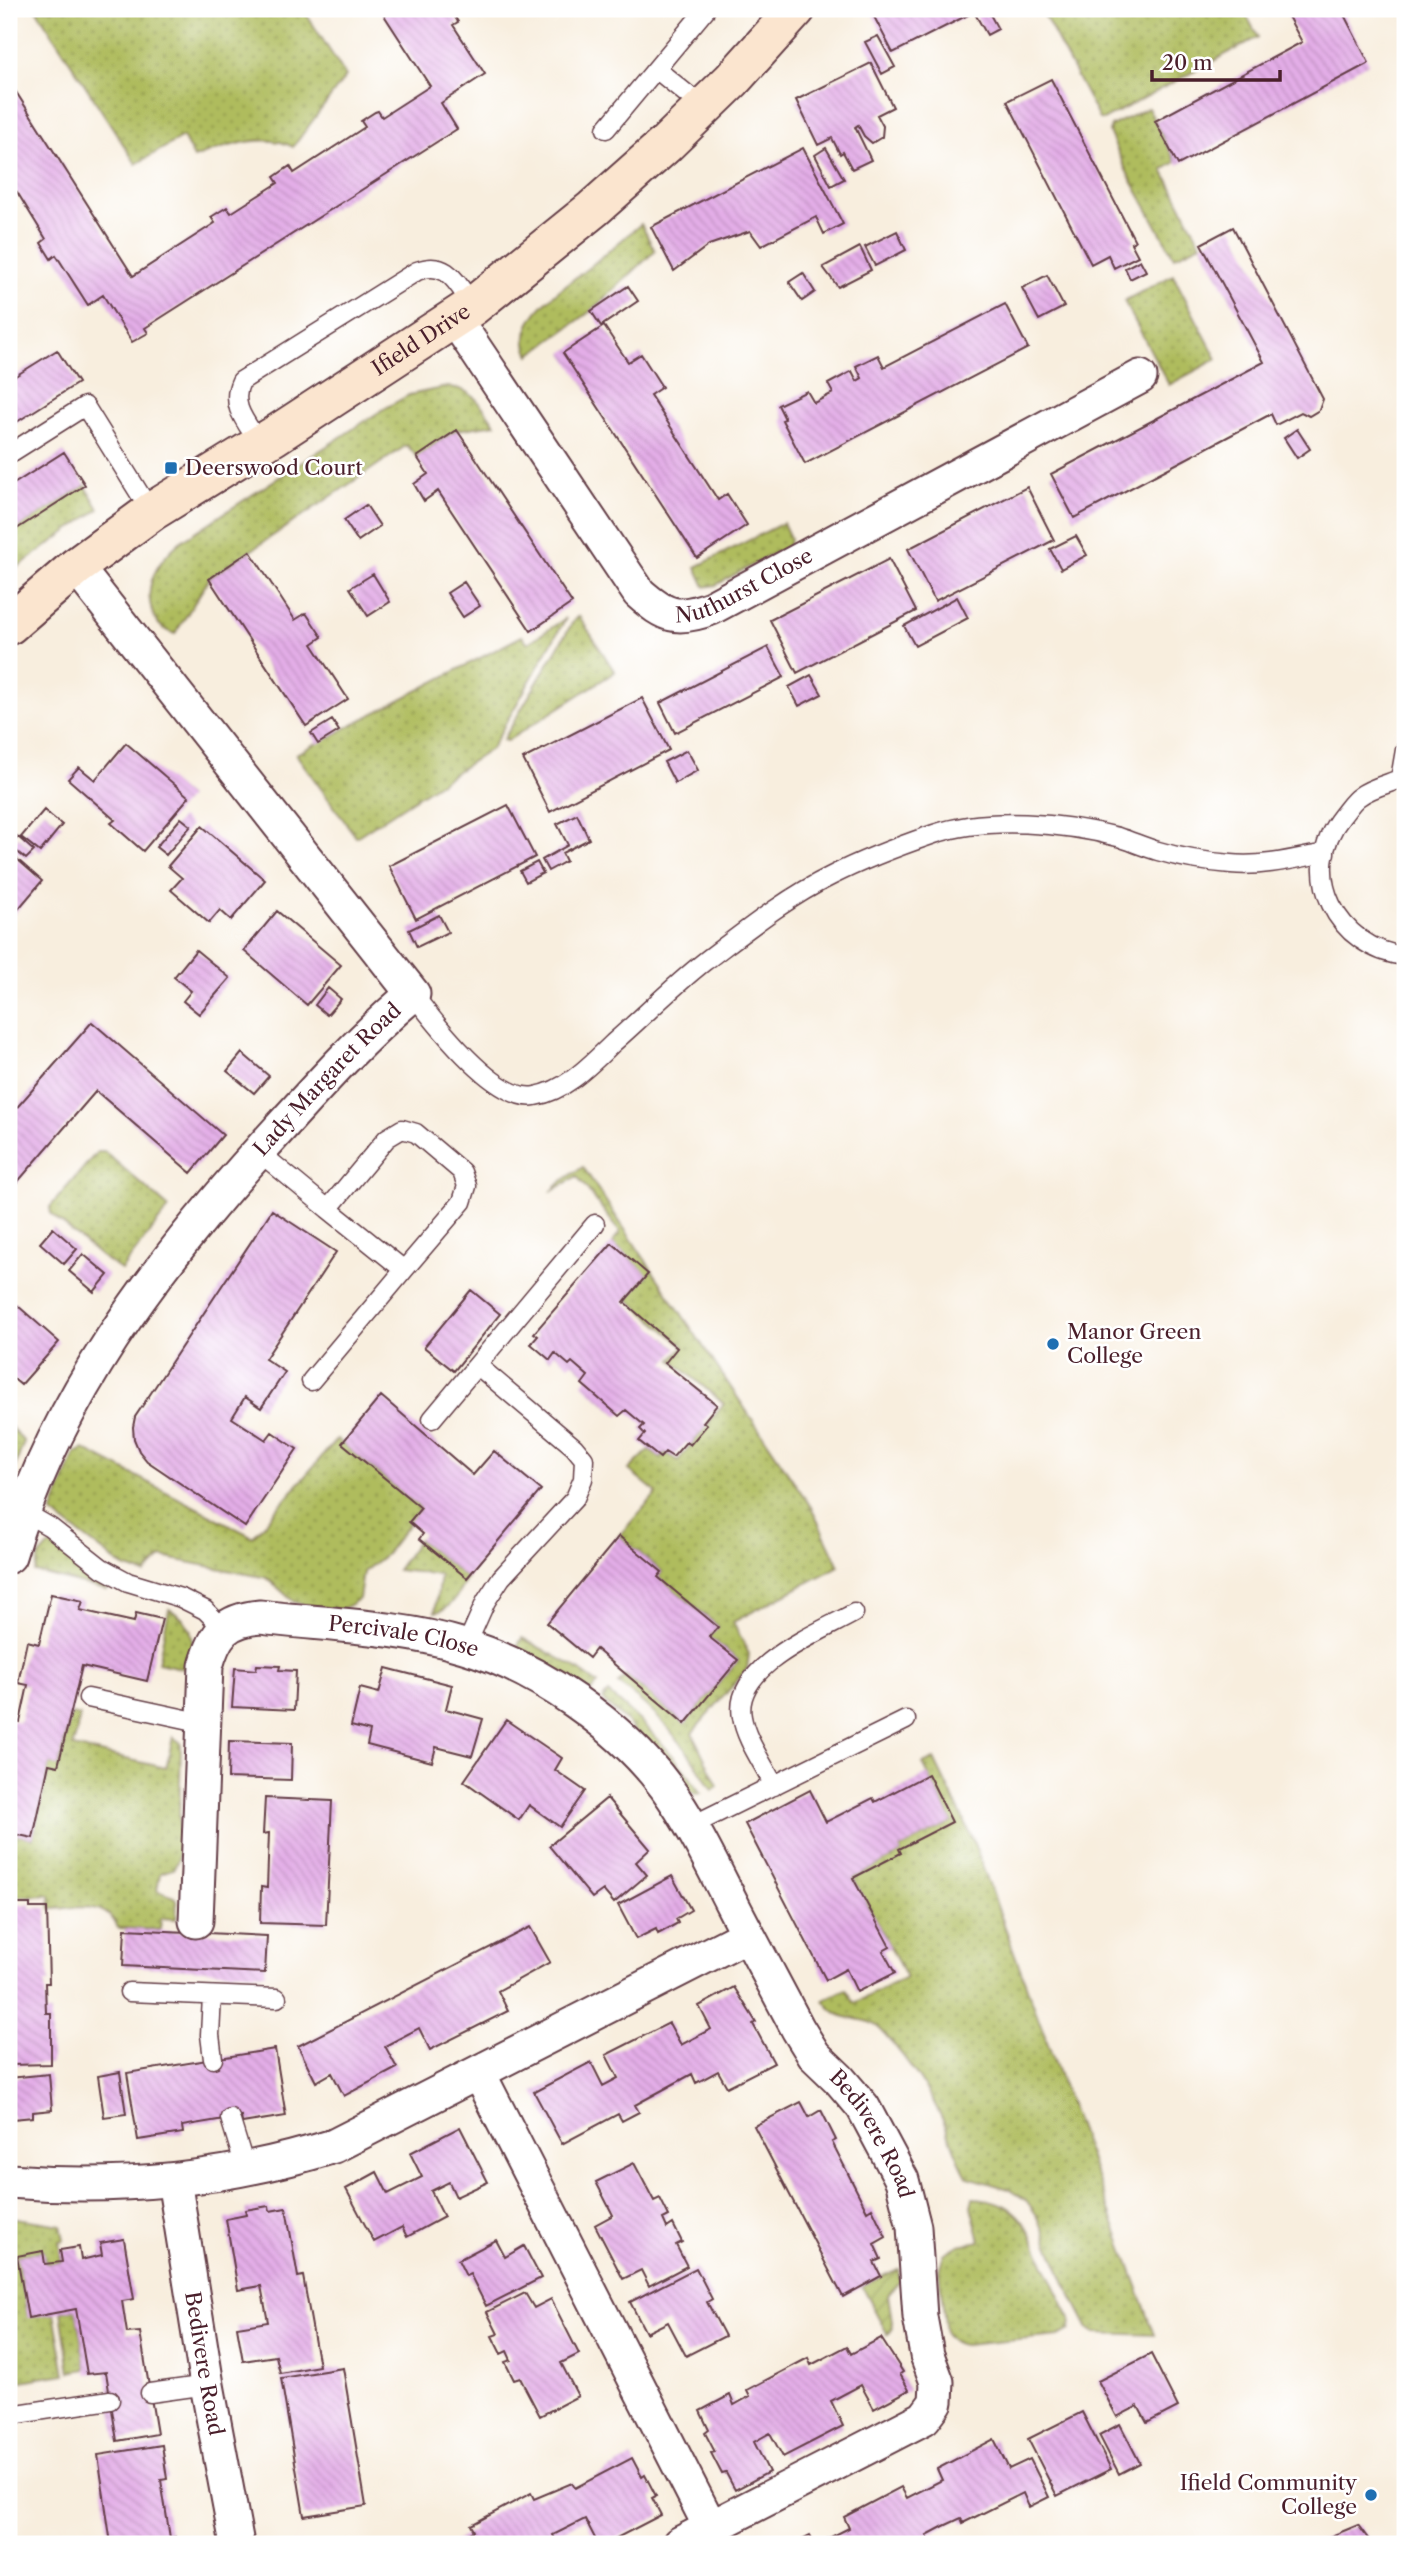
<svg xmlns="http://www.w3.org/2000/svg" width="1414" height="2553" viewBox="0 0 1414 2553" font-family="'Libre Caslon Text',serif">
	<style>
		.grass { fill: url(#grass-dots); stroke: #7c6e44; stroke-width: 2 }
		.garden { fill: url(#garden-furrows); stroke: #7c6e44; stroke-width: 2 }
		.building { fill: url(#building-back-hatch) }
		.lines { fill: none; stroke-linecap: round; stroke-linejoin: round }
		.lane-casing { stroke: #643e46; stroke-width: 21 }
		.street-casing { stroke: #643e46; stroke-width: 37 }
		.secondary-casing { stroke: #643e46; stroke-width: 42 }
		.lane { stroke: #fff; stroke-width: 18 }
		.street { stroke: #fff; stroke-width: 33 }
		.secondary { stroke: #fbe5cf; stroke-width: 38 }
		.poi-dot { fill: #1f6fb2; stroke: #fff; stroke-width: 2.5 }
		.labels { text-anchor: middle; stroke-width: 5; stroke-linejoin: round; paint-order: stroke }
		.street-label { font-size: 21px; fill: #4a1f2b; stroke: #fff }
		.poi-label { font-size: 21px; fill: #4a1f2b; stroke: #fff; text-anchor: start }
	</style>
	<defs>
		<pattern id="grass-dots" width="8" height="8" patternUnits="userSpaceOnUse" patternTransform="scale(1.75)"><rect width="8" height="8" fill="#afbc5d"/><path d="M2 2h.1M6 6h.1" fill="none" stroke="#90984d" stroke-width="1.8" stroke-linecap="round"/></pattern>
		<pattern id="garden-furrows" width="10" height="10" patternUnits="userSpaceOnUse" patternTransform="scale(1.75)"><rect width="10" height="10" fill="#afbc5d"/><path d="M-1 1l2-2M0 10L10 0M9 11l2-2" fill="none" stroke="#90984d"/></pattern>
		<pattern id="building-back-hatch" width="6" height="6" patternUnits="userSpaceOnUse" patternTransform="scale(1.75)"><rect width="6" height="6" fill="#e3ade7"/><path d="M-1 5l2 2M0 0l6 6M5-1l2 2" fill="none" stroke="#c494c6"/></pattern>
	</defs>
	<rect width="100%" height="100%" fill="#fff"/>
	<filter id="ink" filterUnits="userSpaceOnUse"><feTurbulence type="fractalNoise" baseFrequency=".0143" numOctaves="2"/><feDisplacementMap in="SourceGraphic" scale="14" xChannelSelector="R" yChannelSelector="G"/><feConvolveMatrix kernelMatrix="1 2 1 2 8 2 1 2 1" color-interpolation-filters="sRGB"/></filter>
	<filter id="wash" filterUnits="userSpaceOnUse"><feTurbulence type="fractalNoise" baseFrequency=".00686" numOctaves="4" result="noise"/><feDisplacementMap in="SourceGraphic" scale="28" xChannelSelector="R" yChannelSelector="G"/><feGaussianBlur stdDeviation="1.57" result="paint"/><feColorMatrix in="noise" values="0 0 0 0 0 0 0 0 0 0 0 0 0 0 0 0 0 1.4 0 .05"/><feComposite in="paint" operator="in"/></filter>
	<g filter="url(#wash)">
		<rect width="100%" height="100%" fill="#f8eede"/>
		<path class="grass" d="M36 9H303L346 76 293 147C266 131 221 147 194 158L183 137 136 164Z
			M1041 9H1243L1258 37 1103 120 1099 119Z
			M1148 108 1176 162 1163 170 1201 244 1174 257 1127 172 1109 132 1111 126Z
			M641 224 655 251 591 311 530 355C510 320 564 287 587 269 605 254 623 239 641 224Z
			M1173 275 1217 359 1169 385 1124 301Z
			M447 387C471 387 482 405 495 424L457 430 417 457 407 445 209 579 175 634C163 630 155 623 152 611 143 583 159 560 180 542L382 410 409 395Z
			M85 485 99 509 9 573V534Z
			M783 523 790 538 789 545 716 585 705 587 696 567Z
			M579 616 615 672 507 741 503 740 574 620Z
			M566 618 491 749 356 837 296 754 522 636 528 643Z
			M97 1152H105L169 1208 121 1270 100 1256 51 1214 50 1207Z
			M583 1167 811 1507 839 1566 733 1622 749 1654 747 1669 692 1733 718 1786 712 1790C688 1748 658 1711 618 1684L626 1675 685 1724 738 1660 709 1637 718 1626 658 1577 662 1572 619 1536 657 1493 629 1470 649 1450 660 1458 665 1452 678 1461 724 1404 672 1360 684 1346 627 1298 647 1274 612 1243 620 1232 577 1176 551 1192 562 1181Z
			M9 1425 24 1442 9 1483Z
			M337 1439 421 1508 385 1555 363 1572 359 1599 341 1610 312 1606 294 1602 267 1578 162 1557 145 1574 124 1567 52 1513 75 1453 84 1449 253 1537Z
			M419 1539 467 1578C458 1593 453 1610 435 1612L440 1575 397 1570Z
			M48 1546 54 1547 107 1586 106 1590 35 1572 40 1555Z
			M169 1609C198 1625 193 1642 190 1670L158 1663Z
			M522 1638 573 1666 598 1684 591 1692 516 1648Z
			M608 1693C645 1723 675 1754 701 1793L696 1794 685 1789 629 1724 602 1700Z
			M71 1714 80 1716 73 1747 166 1768 173 1737 181 1743 178 1860 173 1869 160 1873 157 1890C176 1901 178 1889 176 1919L161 1918 160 1930 118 1928C106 1900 76 1908 51 1909L50 1895 9 1897V1833L33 1838 49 1764 59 1765Z
			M934 1759 971 1835 1155 2335 1095 2333 1089 2329 1064 2281 1038 2217 1026 2200 1009 2189 968 2177C958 2161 953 2144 946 2127 931 2093 908 2060 883 2032 861 2009 845 2030 824 2000L846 1989 855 2003 906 1977 853 1878 901 1853 899 1849 952 1822 923 1764Z
			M973 2198C1019 2200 1028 2226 1044 2263 1053 2282 1061 2300 1071 2318L1070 2330 1059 2336 965 2345C955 2344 952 2341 946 2334L939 2270 944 2254 959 2245 980 2241 971 2206Z
			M9 2217 61 2225 64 2240 59 2241 62 2262 45 2264 43 2251 17 2256 28 2317 54 2313 65 2374 9 2383Z
			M76 2309 86 2369 70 2372 61 2312Z"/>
		<path class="garden" d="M898 2269 900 2281 888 2295 893 2328 888 2335 862 2286Z"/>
		<g id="blocks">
			<path class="building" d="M380 9H443L445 12 450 9 458 22 453 25 485 74 441 103 457 129 145 328 148 333 132 342 103 295 88 305 56 255 51 259 41 243 46 239 17 192 11 196 9 192V81L133 276 215 223 211 217 227 207 231 213 278 183 274 177 290 166 294 173 365 127 361 121 375 112 378 111 382 117 430 86Z
				M870 9H965L968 15 893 53Z
				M981 9H987L998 29 987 35 974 12Z
				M1284 9H1341L1369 63 1178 165 1155 121 1302 42Z
				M878 36 895 67 882 74 865 42Z
				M871 63 893 107 877 115 883 126 882 137 872 143 864 136 858 125 855 127 871 160 852 169 843 152 840 154 832 138 818 145 796 100Z
				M1051 79 1135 241 1131 243 1138 256 1114 268 1108 255 1091 264 1007 101Z
				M803 148 843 224 824 234 816 217 761 246 750 231 709 245 674 271 651 227Z
				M826 148 844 179 831 186 815 155Z
				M1233 227 1323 399 1319 410 1309 416 1301 412 1276 425 1271 414 1074 518 1051 474 1264 362 1201 244Z
				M897 231 906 250 875 266 865 247Z
				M860 247 871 270 838 287 823 267Z
				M1140 260 1146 271 1130 279 1125 268Z
				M803 273 815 292 802 301 789 282Z
				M1047 275 1064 307 1039 320 1022 288Z
				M628 286 638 301 601 326 591 311Z
				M1005 304 1028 348 805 464 782 420 785 419 778 405 807 391 814 403 833 393 828 384 852 371 857 381 862 378 856 366 878 355 884 367Z
				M604 326 628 362 641 354 662 387 650 395 718 500 727 494 747 525 697 558 563 353Z
				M57 350 78 383 9 427V380Z
				M1297 429 1310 449 1297 458 1284 438Z
				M457 430 572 603 531 631 438 491 424 501 414 484 428 474 417 457Z
				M64 452 85 485 9 534V487Z
				M1027 487 1054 540 935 601 908 549Z
				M366 505 380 526 358 541 344 520Z
				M1076 536 1087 555 1061 569 1050 549Z
				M250 551 295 620 306 613 322 637 312 644 348 699 306 726 209 579Z
				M889 559 916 611 797 673 770 620Z
				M373 574 390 602 368 616 350 588Z
				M464 582 480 606 463 617 447 593Z
				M957 597 968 618 915 646 904 626Z
				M768 647 784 677 675 733 660 703Z
				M811 675 822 694 799 706 789 687Z
				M642 698 669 750 550 812 523 759Z
				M332 720 339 731 318 744 311 733Z
				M126 743 189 797 143 851 111 823 115 820 68 779 79 767 95 780Z
				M687 750 698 770 675 783 664 762Z
				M508 805 535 857 416 919 389 866Z
				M44 810 62 825 40 852 21 837Z
				M577 814 589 839 562 853 566 861 548 871 542 860 568 845 557 824Z
				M181 818 191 826 166 855 156 847Z
				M202 826 265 880 231 920 220 910 209 923 171 890 182 878 168 866Z
				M18 837 34 851 26 859 10 846Z
				M9 852 42 881 9 920Z
				M537 862 543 873 526 882 520 871Z
				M277 911 341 965 307 1005 244 951Z
				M439 915 448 932 417 947 409 930Z
				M196 950 230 978 199 1014 183 1001 191 991 174 977Z
				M328 988 341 999 327 1015 315 1005Z
				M92 1022 223 1135 191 1173 96 1091 15 1185 9 1179V1108L13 1112Z
				M242 1053 269 1076 254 1093 227 1071Z
				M272 1210 336 1252 265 1359 285 1372 261 1408 245 1397 232 1418 266 1440 272 1432 297 1449 245 1527 147 1461 139 1451 134 1439 133 1427 135 1417 141 1408Z
				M53 1228 77 1249 64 1264 40 1243Z
				M612 1243 648 1274 624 1302 677 1348 665 1363 717 1405 703 1422 707 1425 690 1445 686 1442 673 1457 665 1452 660 1458 639 1441 645 1434 640 1429 644 1425 626 1410 619 1416 582 1384 588 1376 572 1362 569 1365 555 1353 550 1360 531 1344 538 1336 534 1333Z
				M83 1254 108 1275 94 1292 69 1271Z
				M471 1290 500 1314 454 1371 424 1347Z
				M9 1298 59 1342 21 1385 9 1375Z
				M381 1396 473 1475 494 1451 541 1490 467 1578 419 1539 423 1534 409 1522 421 1508 342 1443Z
				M619 1536 662 1572 658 1577 718 1627 709 1637 738 1660 685 1724 596 1649 589 1658 547 1623Z
				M51 1594 83 1601 80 1610 134 1622 136 1613 162 1619 147 1681 82 1666 58 1766 49 1764 33 1838 9 1833V1720L20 1722 28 1685 18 1683 27 1641 39 1644Z
				M257 1665 280 1666 279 1670 296 1671 294 1710 232 1707 235 1668 256 1670Z
				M386 1668 452 1685 446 1709 483 1719 472 1756 436 1747 432 1762 367 1745 370 1731 351 1726 360 1688 379 1693Z
				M506 1720 562 1758 555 1770 585 1791 560 1827 529 1805 519 1820 464 1781Z
				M229 1741 292 1743 291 1780 228 1778Z
				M928 1774 952 1822 899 1849 901 1853 853 1878 890 1947 883 1951 895 1973 857 1992 846 1969 826 1980 745 1824 810 1790 826 1822 873 1798 875 1802Z
				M265 1798 332 1801 326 1925 260 1923 261 1887 267 1888 268 1860 269 1833 263 1834Z
				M607 1798 650 1849 636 1862 647 1875 614 1903 603 1890 592 1898 549 1846Z
				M672 1876 691 1910 676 1919 678 1923 658 1934 656 1929 636 1939 618 1905Z
				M9 1904H30V1908H47L49 1983H45L46 2013H51V2064L9 2065Z
				M530 1927 550 1962 498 1991 508 2011 430 2050 419 2028 385 2046 397 2068 344 2096 332 2073 316 2082 298 2046Z
				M125 1929 267 1936 265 1973 123 1966Z
				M734 1987 756 2022 753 2024 774 2063 727 2087 718 2071 696 2083 692 2074 635 2105 639 2112 622 2121 618 2114 562 2144 534 2092 591 2062 603 2086 618 2078 606 2055 669 2023 681 2045 711 2029 699 2006Z
				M275 2049 286 2116 242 2123 241 2116 230 2118 182 2126 183 2133 138 2140 127 2073Z
				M120 2072 126 2114 104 2117 98 2076Z
				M49 2074 52 2110 33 2112V2117L13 2119 12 2115H9V2078Z
				M801 2102 809 2117 821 2110 836 2140 832 2142 867 2211 872 2208 886 2237 874 2244 881 2259 874 2262 881 2276 843 2297 754 2126Z
				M460 2127 488 2182 456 2197 449 2182 431 2191 444 2217 407 2237 402 2227 374 2242 346 2189 377 2172 388 2194 422 2177 410 2153Z
				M634 2163 654 2201 660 2198 669 2216 663 2219 667 2228 673 2224 682 2242 676 2245 687 2266 649 2286 641 2270 623 2279 595 2225 613 2215 596 2182Z
				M269 2206 270 2211 286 2208 298 2277 303 2276 319 2366 280 2373 276 2356 243 2361 237 2327 268 2322 261 2286 238 2290 226 2219 246 2215 245 2210Z
				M124 2239 134 2299 122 2301 127 2333 140 2332 157 2434 117 2441 106 2372 87 2374 76 2309 28 2318 17 2256 43 2251 45 2264 62 2262 60 2250 79 2247 81 2260 102 2255 100 2243Z
				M496 2240 505 2257 524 2246 541 2278 486 2306 470 2274 466 2276 458 2260Z
				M696 2268 712 2299 707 2302 725 2336 686 2356 668 2322 646 2333 630 2302Z
				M525 2293 534 2308 551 2299 579 2354 561 2363 578 2396 540 2416 520 2378 514 2380 505 2362 511 2360 507 2351 501 2354 492 2336 498 2334 487 2312Z
				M881 2338 903 2372 900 2374 909 2390 874 2409 861 2385 831 2401 843 2426 783 2457 770 2433 754 2442 769 2472 735 2490 726 2473 722 2474 711 2453 715 2452 705 2433 709 2430 700 2411 730 2395 734 2405 750 2396 747 2390 808 2358 811 2365 847 2346 851 2354Z
				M1151 2354 1178 2407 1147 2423 1138 2406 1117 2417 1098 2381Z
				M343 2368 366 2506 304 2516 281 2378Z
				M1082 2412 1111 2469 1057 2496 1028 2439Z
				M1120 2424 1140 2463 1119 2474 1099 2435Z
				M994 2439 1009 2469 1030 2459 1049 2497 1029 2507 1023 2493 963 2523 961 2518 944 2526 927 2535 930 2541 924 2544H817L849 2528 844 2517 901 2487 907 2498 942 2480 937 2469Z
				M162 2445 167 2479 161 2480 170 2538 175 2537 176 2544H111L98 2455Z
				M632 2458 642 2477 645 2475 656 2496 652 2498 661 2515 605 2544H598L585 2519 553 2535 558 2544H449L474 2531 471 2525 531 2493 534 2499 572 2483 575 2488Z
				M1358 2525 1372 2544H1312Z
				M810 2535 815 2544H792Z"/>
		</g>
	</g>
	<g filter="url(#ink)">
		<use href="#blocks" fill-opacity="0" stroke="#643e46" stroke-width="2"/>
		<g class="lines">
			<g class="lane-casing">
				<path id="lane" d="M656 69 704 108
					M606 129 706 9
					M260 444C247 423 229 406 241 381L417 271C448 259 457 284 473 306
					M9 454 85 406 151 512
					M1400 779 1405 750
					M1405 779H1400C1387 784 1370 788 1360 796 1353 800 1347 810 1342 816 1297 872 1337 949 1405 956
					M413 994C434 1022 496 1103 535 1096 566 1091 591 1064 613 1043 643 1017 672 987 704 962 744 932 786 898 831 876 864 859 899 846 934 834 986 816 1065 823 1118 837 1131 841 1144 847 1158 851 1181 858 1207 862 1231 864 1263 867 1294 859 1325 853
					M402 1129 416 1133 462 1172 467 1186 462 1202 404 1270 328 1209 387 1138Z
					M259 1152 328 1209
					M311 1381 404 1270
					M432 1419 595 1224
					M22 1511 50 1527 102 1568 128 1582 181 1598 205 1610 224 1629
					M466 1646 486 1601 501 1578 575 1498 583 1479 584 1459 574 1447 477 1365
					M88 1698 204 1723
					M774 1786C764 1764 746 1741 742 1717 732 1666 819 1633 854 1613
					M691 1826 906 1720
					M129 1992 277 1998
					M212 1996 210 2035 213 2059
					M230 2118 246 2170
					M150 2393 207 2385
					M11 2415 110 2400"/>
			</g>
			<g class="street-casing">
				<g id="street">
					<path id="s1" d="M455 319 639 593C665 616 677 621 711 608L1140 377"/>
					<path id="s2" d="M9 1556C54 1401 154 1268 261 1149 310 1095 357 1041 413 994L76 567"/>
					<path id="s3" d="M196 1921 206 1666C215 1634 225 1620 260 1617 328 1625 399 1626 464 1646 537 1667 621 1726 666 1787 692 1823 711 1863 731 1902 753 1945 776 1987 798 2029L814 2055 839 2079 863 2107 902 2180 914 2227 920 2317 927 2355 937 2382 936 2402 924 2418 679 2544"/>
					<path d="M479 2074 711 2528"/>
					<path id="s4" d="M174 2180 207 2385 237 2544"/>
					<path d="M9 2181C118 2190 229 2179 334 2146L747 1935"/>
				</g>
			</g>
			<g class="secondary-casing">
				<g id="secondary">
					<path id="s5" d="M9 625 76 567 151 512 274 436 473 306 593 209 665 145 732 80 796 9"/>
				</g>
			</g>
			<use href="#lane" class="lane"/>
			<use href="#street" class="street"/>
			<use href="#secondary" class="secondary"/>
		</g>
	</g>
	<g class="poi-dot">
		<rect x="164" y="461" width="14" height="14" rx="3.5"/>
		<circle cx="1053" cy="1344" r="7"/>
		<circle cx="1371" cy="2495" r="7"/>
	</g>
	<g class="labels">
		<g class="street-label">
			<text dy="7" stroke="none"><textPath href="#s5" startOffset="502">Ifield Drive</textPath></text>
			<text dy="7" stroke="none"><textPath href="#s1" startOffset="448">Nuthurst Close</textPath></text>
			<text dy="7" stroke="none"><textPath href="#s2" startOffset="579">Lady Margaret Road</textPath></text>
			<text dy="7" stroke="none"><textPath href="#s3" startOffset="480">Percivale Close</textPath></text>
			<text dy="7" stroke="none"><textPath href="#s3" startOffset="1197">Bedivere Road</textPath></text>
			<text dy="7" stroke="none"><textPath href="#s4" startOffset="186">Bedivere Road</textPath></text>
		</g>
		<g class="poi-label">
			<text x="185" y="475">Deerswood Court</text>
			<text x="1067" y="1339">Manor Green<tspan x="1067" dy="24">College</tspan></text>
			<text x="1357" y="2490" text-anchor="end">Ifield Community<tspan x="1357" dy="24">College</tspan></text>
		</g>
	</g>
	<rect width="1414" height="2553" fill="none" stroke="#fff" stroke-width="35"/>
	<path d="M1152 70v10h128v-10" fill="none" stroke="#4a1f2b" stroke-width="3.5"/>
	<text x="1162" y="70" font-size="21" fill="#4a1f2b" stroke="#ffffff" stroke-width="5" paint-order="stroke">20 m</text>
</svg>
